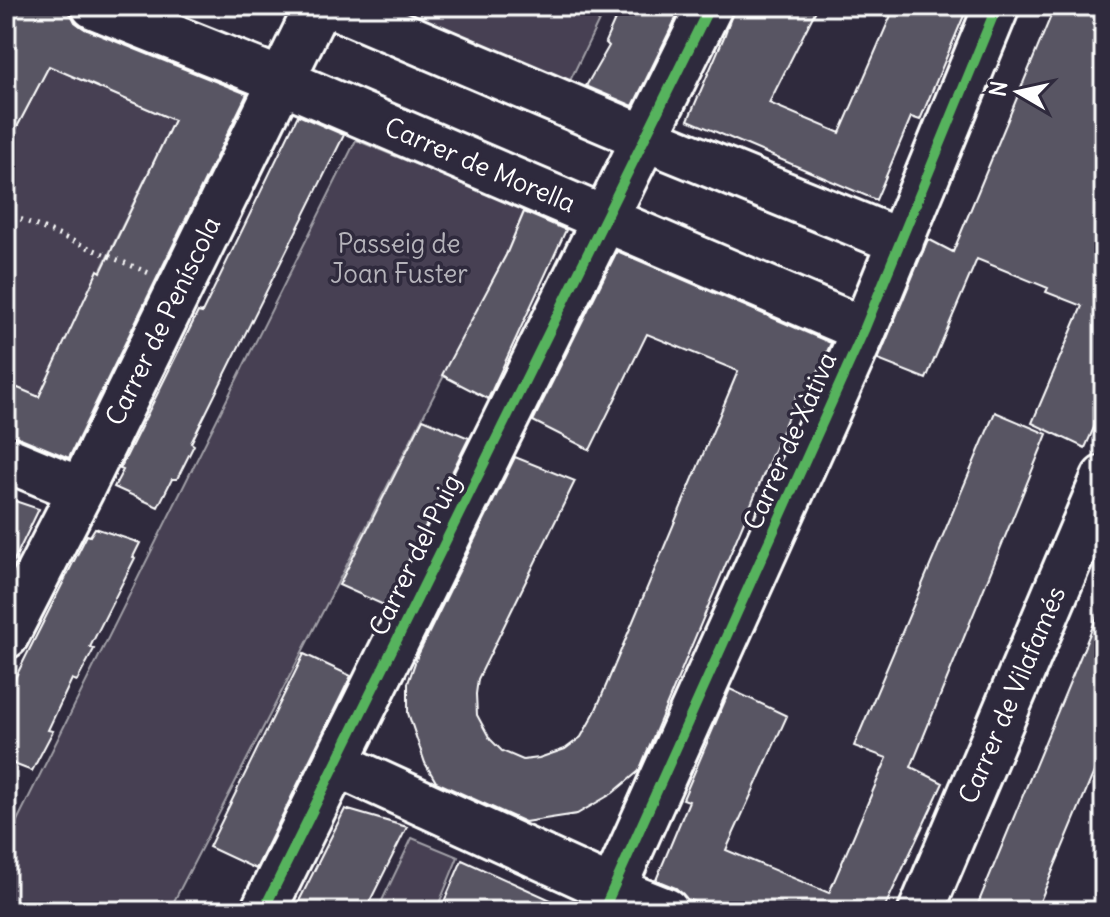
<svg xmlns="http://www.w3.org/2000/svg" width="1110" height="917" viewBox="0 0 1110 917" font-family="Delius,sans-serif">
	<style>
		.green { fill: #464152; stroke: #a2a0a8; stroke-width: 2 }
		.building { fill: #595564; stroke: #fff; stroke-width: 2 }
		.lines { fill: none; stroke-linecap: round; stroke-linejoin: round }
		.minor-casing { stroke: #fff; stroke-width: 50 }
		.path { stroke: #fff; stroke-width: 5; stroke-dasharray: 2 6; stroke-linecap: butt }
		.minor { stroke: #2f2a3d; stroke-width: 44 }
		.cycleway-casing { stroke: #2f2a3d; stroke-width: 15 }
		.cycleway { stroke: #56b35d; stroke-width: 10 }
		.labels { text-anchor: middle; stroke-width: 7; stroke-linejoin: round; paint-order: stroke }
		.street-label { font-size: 26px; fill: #fff; stroke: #2f2a3d }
		.park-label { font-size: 26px; fill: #b5b3ba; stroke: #2f2a3d }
	</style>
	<rect width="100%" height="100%" fill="#2f2a3d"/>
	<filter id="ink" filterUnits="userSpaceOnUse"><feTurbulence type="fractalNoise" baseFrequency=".0125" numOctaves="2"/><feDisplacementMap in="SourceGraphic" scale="16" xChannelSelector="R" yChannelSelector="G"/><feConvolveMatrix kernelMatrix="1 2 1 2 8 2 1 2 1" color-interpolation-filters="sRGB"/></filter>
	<g filter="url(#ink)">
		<path class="green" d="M425 6H606L568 85 418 20Z
			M49 66 174 120 39 397 6 383V148Z
			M356 140 525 209 506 255 169 911H6V843Z
			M412 838 458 857 436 911H377Z"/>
		<path class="building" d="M16 6H53L71 14 75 22 85 29 247 94 69 458 16 436 6 435V383L39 397 98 270 101 272 174 120 49 66 6 148V25Z
			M621 6H682L633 106 586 86 609 46 605 42Z
			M735 6H818L769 103 840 133 895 6H968L920 120 911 117 876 200 688 120 724 37Z
			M1055 6H1104V405L1085 448 1032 423 1082 306 1046 292 1048 288 977 259 926 379 878 360 928 239 953 252Z
			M298 115 344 135 191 443 194 445 177 479H172L158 507 114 487 123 470 120 469 198 312 202 313Z
			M524 212 566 230 488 399 442 375 506 255Z
			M617 251 831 343 806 399 797 395 639 771 613 793 577 814 525 822 436 782 425 763 408 713V683L417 657 515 457 575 481 478 679 476 694 477 715 490 739 502 751 523 760 539 758 565 749 581 737 595 712 738 371 647 334 590 450 533 421Z
			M995 412 1047 434 911 767 943 783 883 911H716L687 899 676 888 656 880 689 801 683 799 730 689 787 716 726 850 829 893 887 758 854 746Z
			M423 419 469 438 386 606 339 585Z
			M6 498 39 509 6 577Z
			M95 528 140 543 133 557 135 558 90 647 94 649 77 681 72 679 48 730 53 731 32 771 6 761V696L87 535 90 536Z
			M1103 602 1104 748 1036 911H975Z
			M304 654 351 676 256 869 209 847Z
			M345 809 407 827 365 911H294Z
			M462 860 575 911H440Z"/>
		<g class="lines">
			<g class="minor-casing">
				<path id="minor" d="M94 6 282 81 864 330
					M334 6 645 138 901 242
					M6 459 81 490
					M6 636 81 490 318 6
					M337 764 613 890 666 911
					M263 911 710 6
					M603 911 864 330 997 6
					M921 911 1104 478"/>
			</g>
			<path class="path" d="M6 213 149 273"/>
			<use href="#minor" class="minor"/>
			<g class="cycleway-casing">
				<path id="cycleway" d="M263 911 710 6
					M603 911 864 330 997 6"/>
			</g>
			<use href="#cycleway" class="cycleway"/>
		</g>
	</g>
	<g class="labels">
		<g class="street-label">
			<text transform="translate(480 165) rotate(23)" y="9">Carrer de Morella</text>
			<text transform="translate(163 321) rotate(-64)" y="9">Carrer de Peníscola</text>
			<text transform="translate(790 441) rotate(-66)" y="9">Carrer de Xàtiva</text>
			<text transform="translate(415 555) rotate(-64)" y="9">Carrer del Puig</text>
			<text transform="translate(1012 695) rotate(-67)" y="9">Carrer de Vilafamés</text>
		</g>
		<g class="park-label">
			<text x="399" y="253">Passeig de<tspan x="399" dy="30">Joan Fuster</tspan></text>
		</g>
	</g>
	<rect width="1110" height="917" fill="none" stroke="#2f2a3d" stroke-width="32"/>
	<rect x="16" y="16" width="1078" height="885" fill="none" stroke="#fff" stroke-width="3" filter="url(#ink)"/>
	<g transform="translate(1018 92) rotate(279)" stroke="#2f2a3d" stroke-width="6" paint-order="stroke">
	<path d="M0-6L14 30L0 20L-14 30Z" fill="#ffffff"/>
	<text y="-12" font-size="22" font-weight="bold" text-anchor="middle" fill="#ffffff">N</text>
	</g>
</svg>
